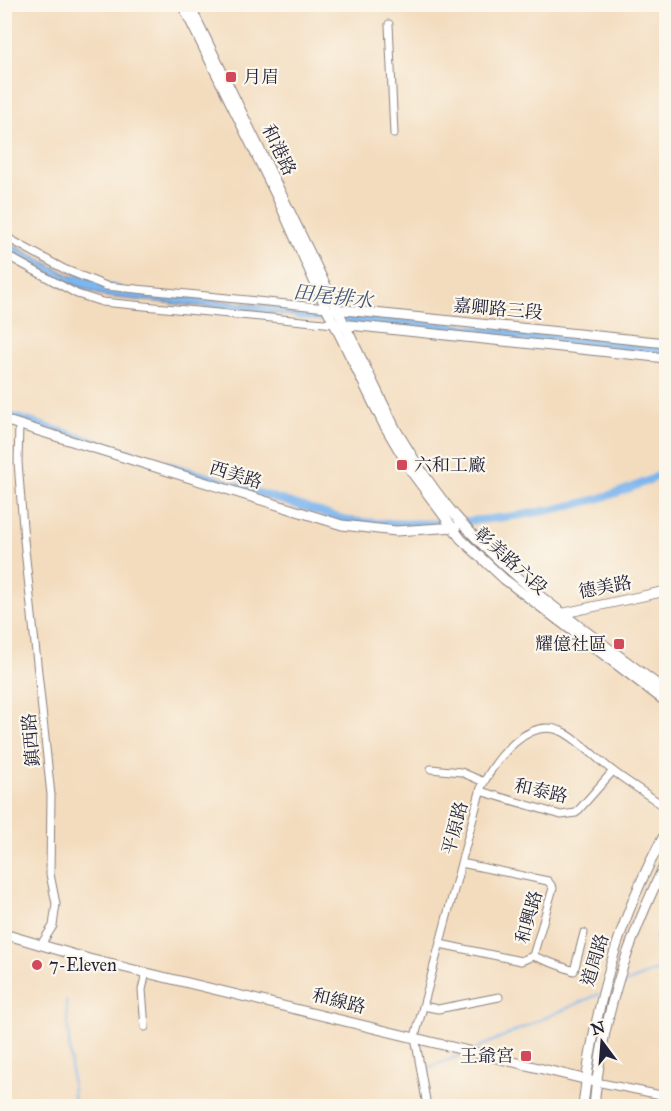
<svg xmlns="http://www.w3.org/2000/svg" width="671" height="1111" viewBox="0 0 671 1111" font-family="'IM FELL Great Primer','Noto Serif TC',serif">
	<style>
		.water { fill: #7db5ed; stroke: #506c94; stroke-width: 1.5 }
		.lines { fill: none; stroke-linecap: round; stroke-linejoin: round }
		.stream { stroke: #7db5ed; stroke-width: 2 }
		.canal { stroke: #7db5ed; stroke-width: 8 }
		.river { stroke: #7db5ed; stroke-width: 12 }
		.street-casing { stroke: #8a7f7c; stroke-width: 9 }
		.secondary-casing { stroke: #8a7f7c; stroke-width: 11 }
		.street { stroke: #fff; stroke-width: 7 }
		.secondary { stroke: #fff; stroke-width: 9 }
		.poi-dot { fill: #d1495b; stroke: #fbf7ec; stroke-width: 2 }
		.labels { text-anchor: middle; stroke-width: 4.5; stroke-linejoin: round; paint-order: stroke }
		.poi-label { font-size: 18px; fill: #22223b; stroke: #fbf7ec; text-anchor: start }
		.street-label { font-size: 18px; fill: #22223b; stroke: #fbf7ec }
		.water-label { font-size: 20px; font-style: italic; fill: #425579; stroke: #fbf7ec }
	</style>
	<rect width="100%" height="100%" fill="#fbf7ec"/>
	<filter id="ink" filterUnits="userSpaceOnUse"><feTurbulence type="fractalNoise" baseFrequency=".0167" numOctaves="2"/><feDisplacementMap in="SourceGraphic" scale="12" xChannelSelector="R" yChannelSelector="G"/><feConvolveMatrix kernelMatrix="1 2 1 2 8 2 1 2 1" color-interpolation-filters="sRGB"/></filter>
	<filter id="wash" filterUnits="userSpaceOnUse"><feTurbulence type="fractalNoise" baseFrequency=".008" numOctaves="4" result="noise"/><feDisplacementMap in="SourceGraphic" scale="24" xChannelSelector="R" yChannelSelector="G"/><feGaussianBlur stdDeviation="1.35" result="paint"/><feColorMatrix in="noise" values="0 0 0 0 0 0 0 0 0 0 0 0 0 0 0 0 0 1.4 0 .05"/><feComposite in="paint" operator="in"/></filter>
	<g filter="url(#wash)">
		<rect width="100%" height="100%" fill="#f3dcbe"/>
		<path class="water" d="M4 240 67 274 99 288 312 310 316 318 108 297C70 287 39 268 5 249Z"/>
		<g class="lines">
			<path class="stream" d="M621 985 659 969 656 935 666 931
				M66 1001 74 1106
				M475 1049 599 994
				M426 1083 428 1068 464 1054"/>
			<path class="canal" d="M4 414 349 521C441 530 584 516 666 472"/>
			<path class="river" d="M80 278 101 288 117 291
				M298 313 666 351"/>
		</g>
	</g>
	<g filter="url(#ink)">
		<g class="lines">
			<g class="street-casing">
				<path id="street" d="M389 24 394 134
					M4 236 64 269 106 286 327 308
					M4 254 77 294 102 302 335 324
					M19 424 18 462 24 540 51 795 50 874 56 904 53 926 42 943
					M431 769 461 772 484 782
					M480 791 561 815 576 813 613 771
					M440 944 521 961 533 956 553 888 548 881 461 863
					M533 956 574 971 584 933
					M423 1006 438 1009 499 997
					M145 1027 142 990 146 972
					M596 1082 666 1096
					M427 1106 415 1037 481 788C495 760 529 713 565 733 582 743 597 759 613 771 630 784 649 795 666 808"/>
			</g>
			<g class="secondary-casing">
				<path id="secondary" d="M182 4 276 195 322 299 383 423 413 474 461 539 504 579 666 702
					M189 4 395 428C415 461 435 494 461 522 519 587 597 638 666 691
					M335 309 666 343
					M340 324 666 358
					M4 420 342 525 396 531 456 527
					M560 614 666 591
					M4 934 89 959 596 1082
					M583 1106C594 1009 618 918 666 832
					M594 1106C602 1016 627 943 666 862"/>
			</g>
			<use href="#street" class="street"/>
			<use href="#secondary" class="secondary"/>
		</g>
	</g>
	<g class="poi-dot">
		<rect x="225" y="71" width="12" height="12" rx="3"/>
		<rect x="396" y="459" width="12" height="12" rx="3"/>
		<rect x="613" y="638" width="12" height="12" rx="3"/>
		<circle cx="37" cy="965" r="6"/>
		<rect x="520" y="1050" width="12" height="12" rx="3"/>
	</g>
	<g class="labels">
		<g class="poi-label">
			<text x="243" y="83">月眉</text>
			<text x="414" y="471">六和工廠</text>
			<text x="607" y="650" text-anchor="end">耀億社區</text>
			<text x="49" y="971">7-Eleven</text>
			<text x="514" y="1062" text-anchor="end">王爺宮</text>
		</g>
		<g class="street-label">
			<text transform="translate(279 150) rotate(64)" y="6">和港路</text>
			<text transform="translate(498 309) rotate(5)" y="6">嘉卿路三段</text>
			<text transform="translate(236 475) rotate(17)" y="6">西美路</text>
			<text transform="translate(511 561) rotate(42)" y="6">彰美路六段</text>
			<text transform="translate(605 587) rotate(-11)" y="6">德美路</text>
			<text transform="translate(31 740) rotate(-95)" y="6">鎮西路</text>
			<text transform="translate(541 791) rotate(13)" y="6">和泰路</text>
			<text transform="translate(455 828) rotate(-75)" y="6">平原路</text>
			<text transform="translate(529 917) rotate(-74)" y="6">和興路</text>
			<text transform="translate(595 960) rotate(-73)" y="6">道周路</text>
			<text transform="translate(339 1001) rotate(14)" y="6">和線路</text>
		</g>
		<g class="water-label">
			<text transform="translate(333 296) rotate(7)" y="7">田尾排水</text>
		</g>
	</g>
	<rect width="671" height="1111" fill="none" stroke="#fbf7ec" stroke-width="24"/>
	<g transform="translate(602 1042) rotate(344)" stroke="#fbf7ec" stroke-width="4.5" paint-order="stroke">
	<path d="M0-4.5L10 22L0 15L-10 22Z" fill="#22223b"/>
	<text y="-9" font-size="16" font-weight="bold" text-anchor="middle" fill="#22223b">N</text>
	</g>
</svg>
